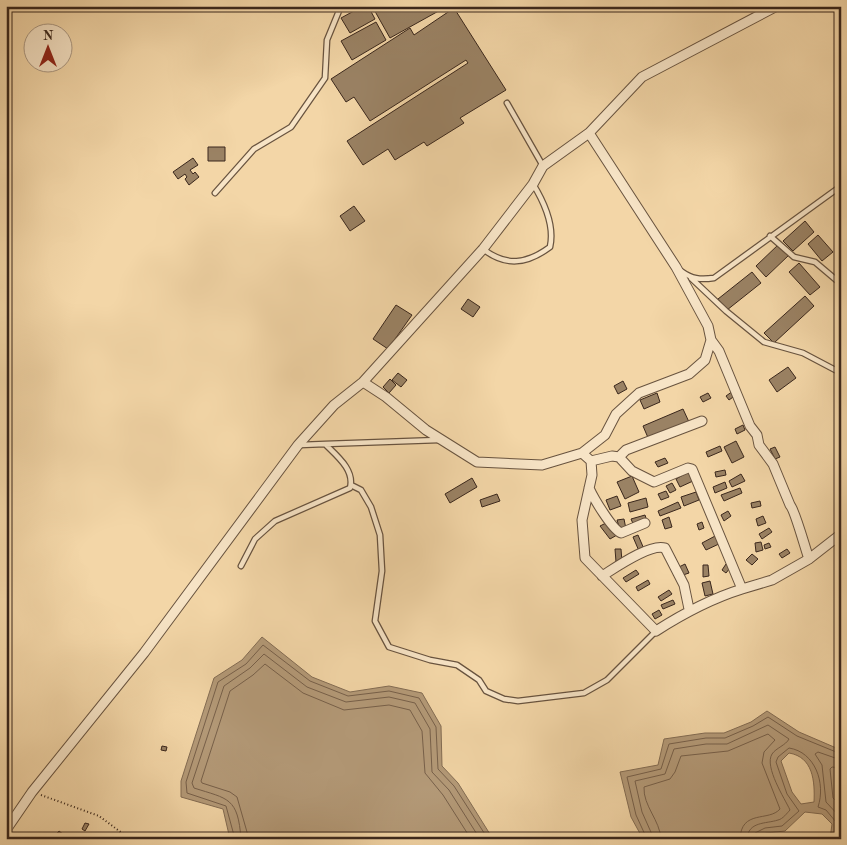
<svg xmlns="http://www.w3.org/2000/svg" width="847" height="845" viewBox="0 0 847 845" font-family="'Old Standard TT',serif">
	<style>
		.water { fill: #b49a78; stroke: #836c53; fill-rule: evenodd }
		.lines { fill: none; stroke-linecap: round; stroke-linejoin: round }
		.shore { stroke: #77604a; stroke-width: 1 }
		.building { fill: #9a8264; stroke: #3a271c }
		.lane-casing { stroke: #68533f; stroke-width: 7 }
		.street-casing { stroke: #68533f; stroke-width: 11 }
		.path { stroke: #3a271c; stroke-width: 2; stroke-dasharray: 1 2.5; stroke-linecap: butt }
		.lane { stroke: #f7e4c6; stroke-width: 4.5 }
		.street { stroke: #f7e4c6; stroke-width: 9 }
	</style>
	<rect width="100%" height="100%" fill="#f3d6a7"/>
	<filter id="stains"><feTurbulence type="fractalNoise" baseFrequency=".004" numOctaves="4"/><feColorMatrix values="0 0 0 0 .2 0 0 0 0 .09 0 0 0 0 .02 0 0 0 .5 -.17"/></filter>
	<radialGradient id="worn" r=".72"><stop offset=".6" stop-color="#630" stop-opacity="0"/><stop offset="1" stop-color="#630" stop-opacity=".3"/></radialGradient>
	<path class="water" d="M262 637 312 677 350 692 389 686 422 693 441 726 442 766 458 783 493 839H230L223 809 181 797V781L214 678 242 660Z
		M767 711 799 732 841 750V839H830L832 824 822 814 805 812 785 831 766 833 754 839H643L631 817 620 772 658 765 664 739 705 733H724L751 722ZM789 753C813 757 815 781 814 802L801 804 792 792 781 761Z"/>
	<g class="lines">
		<path class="shore" d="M841 760 818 752 815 754 822 765 826 802 841 818
			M841 768 832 767 830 769 833 798 841 806
			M235 839 226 806 187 793 186 782 218 682 246 664 263 645 310 681 348 696 389 691 419 698 436 727 438 769 454 786 488 839
			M241 839C238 797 228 799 194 788L192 783 224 686 250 668 264 654 307 687 346 702 389 697 415 703 430 729 432 772 449 790 480 839
			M249 839 237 797 230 792 202 783 201 781 230 691 253 675 265 664 303 693 344 710 389 705 410 710 422 731 425 773 443 795 471 839
			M647 839 636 815 627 777 661 769 669 744 706 738H725L753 726 768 717 797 736 841 754
			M654 839 642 812 635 781 665 774 674 749 706 744H727L768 725 789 739C786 745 776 748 772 754 764 767 785 799 790 810 787 813 783 819 778 820 766 824 748 821 747 839
			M661 839C660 820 643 806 644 787L670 779 675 772 681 756 728 751 768 734 775 740 764 752 762 763 780 809C769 822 741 809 740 839
			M754 839 755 833 765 828 782 826 799 811 787 794 776 762 778 757 789 748C815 752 826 783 818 807L826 810 836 822 835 839"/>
	</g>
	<path class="building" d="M363 6H368L375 19 350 33 341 18Z
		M372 6H443L444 8 390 38Z
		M454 8 506 90 460 118 464 123 427 146 424 142 395 160 388 149 363 165 347 141 468 63 466 60 370 121 354 97 346 102 331 79 410 28 414 35Z
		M376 22 386 40 352 60 341 41Z
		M208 147H225V161H208Z
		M193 158 198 165 190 170 193 174 195 172 199 177 189 185 185 179 187 177 185 174 178 179 173 172Z
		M354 206 365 221 350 231 340 216Z
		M805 221 814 232 793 251 783 241Z
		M818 235 833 252 822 261 808 244Z
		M779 244 789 255 766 277 756 266Z
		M799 263 820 287 810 295 789 272Z
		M752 272 761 283 727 310 718 299Z
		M805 296 814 306 774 343 764 333Z
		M468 299 480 307 473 317 461 309Z
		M396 305 412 315 388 349 373 339Z
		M788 367 796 378 777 392 769 380Z
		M398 373 407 380 401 387 392 380Z
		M390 379 396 385 389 393 383 387Z
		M623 381 627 389 618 394 614 386Z
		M733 391 736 395 729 400 726 396Z
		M657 393 660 402 644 409 640 400Z
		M708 393 711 398 703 402 700 397Z
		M683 409 689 422 649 440 643 426Z
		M743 425 745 430 737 434 735 429Z
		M736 441 744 457 732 463 724 447Z
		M720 446 722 451 708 457 706 452Z
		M775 447 780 457 775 459 770 449Z
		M665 458 668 463 658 467 655 462Z
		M725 470 726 475 716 477 715 472Z
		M688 472 693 481 680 487 676 479Z
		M741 474 745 481 732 487 729 481Z
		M632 476 639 492 625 499 617 482Z
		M472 478 477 487 450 503 445 494Z
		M725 482 727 488 715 493 713 487Z
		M672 483 676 490 670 493 666 486Z
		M740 488 742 493 724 501 721 495Z
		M666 491 669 497 661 500 658 494Z
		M696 492 699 500 684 506 681 497Z
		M497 494 500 501 482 507 480 500Z
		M617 496 621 506 610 510 606 500Z
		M646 498 648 507 630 512 628 503Z
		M760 501 761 506 752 508 751 503Z
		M678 502 681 508 660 516 658 511Z
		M728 511 731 516 724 521 721 515Z
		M645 515 647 521 634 526 631 519Z
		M763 516 766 523 758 526 756 519Z
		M669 517 672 527 665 529 662 520Z
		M624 519 626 529 620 530 617 520Z
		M608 522 617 535 610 539 600 526Z
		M702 522 704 528 699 530 697 524Z
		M769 528 772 532 762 539 759 534Z
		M638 535 644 549 639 551 633 537Z
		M717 535 721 543 706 550 702 543Z
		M761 542 763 550 756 552 755 543Z
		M769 543 771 547 765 549 764 545Z
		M615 549H621L622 562H616Z
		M787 549 790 553 782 558 779 554Z
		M752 554 758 559 752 565 746 560Z
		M685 564 689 573 683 575 679 567Z
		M726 564 730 568 726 573 722 570Z
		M703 565H708L709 576 703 577Z
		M636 570 639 574 626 582 623 578Z
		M648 580 650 584 638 591 636 587Z
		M710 581 713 594 705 596 702 583Z
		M669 590 672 594 661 601 658 597Z
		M673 600 675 604 663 609 661 605Z
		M659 610 662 615 655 619 652 614Z
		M162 746 167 747 166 751 161 750Z
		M85 823 89 824 85 831 82 829Z
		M59 831 64 835 61 839H56L54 837Z"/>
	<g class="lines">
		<g class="lane-casing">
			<path id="lane" d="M507 103 543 166
				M215 193 254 149 291 127 325 78 327 40 341 6
				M770 236 794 257 815 262 841 284
				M483 249C506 267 527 264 550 247 555 225 544 202 533 184
				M681 271C692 279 700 280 714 278L841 186
				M691 278 726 311 764 342 803 353 841 373
				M325 444 439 440
				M351 485 361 490 371 507 380 535 382 571 375 621 389 647 430 660 457 665 479 680 486 691 504 699 518 701 584 693 607 680 656 631
				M241 566 255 539 275 521 350 488C355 470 337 456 325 444L300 445"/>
		</g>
		<g class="street-casing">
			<path id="street" d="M711 340 719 351 750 426 757 435 759 445 773 464 790 505C795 510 805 548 809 559
				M363 382 386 397 426 430 477 462 542 465 582 453 605 435 616 414 639 393 689 374 705 360 711 340 708 326 676 267 589 133
				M582 453 591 461 592 475 582 520 585 558 656 631C684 613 710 599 742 589L692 469 688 468 654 482 632 471 619 457 612 456 591 461
				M619 457 626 450 702 421
				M589 488C594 499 612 529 621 533L645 523
				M602 576C615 568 650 543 665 548L684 585 689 609
				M742 589 772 580 809 559 841 534
				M6 830 32 792 144 653 298 445 334 405 363 382 483 249 533 184 543 166 589 133 642 77 777 6"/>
		</g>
		<path class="path" d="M41 795 99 816 130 839"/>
		<use href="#lane" class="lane"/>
		<use href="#street" class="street"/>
	</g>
	<rect width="847" height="845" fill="none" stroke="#f3d6a7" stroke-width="25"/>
	<rect x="8" y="8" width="832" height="830" fill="none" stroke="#3a271c" stroke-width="2.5"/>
	<rect x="12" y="12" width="822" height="820" fill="none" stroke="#3a271c"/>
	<g transform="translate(48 48)"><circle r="24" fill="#f7e4c6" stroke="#ab9882"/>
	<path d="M0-4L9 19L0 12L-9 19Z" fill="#8f2418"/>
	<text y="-8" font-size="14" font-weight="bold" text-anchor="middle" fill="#3a271c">N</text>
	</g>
	<rect width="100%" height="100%" filter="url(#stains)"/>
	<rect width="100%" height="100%" fill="url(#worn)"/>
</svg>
